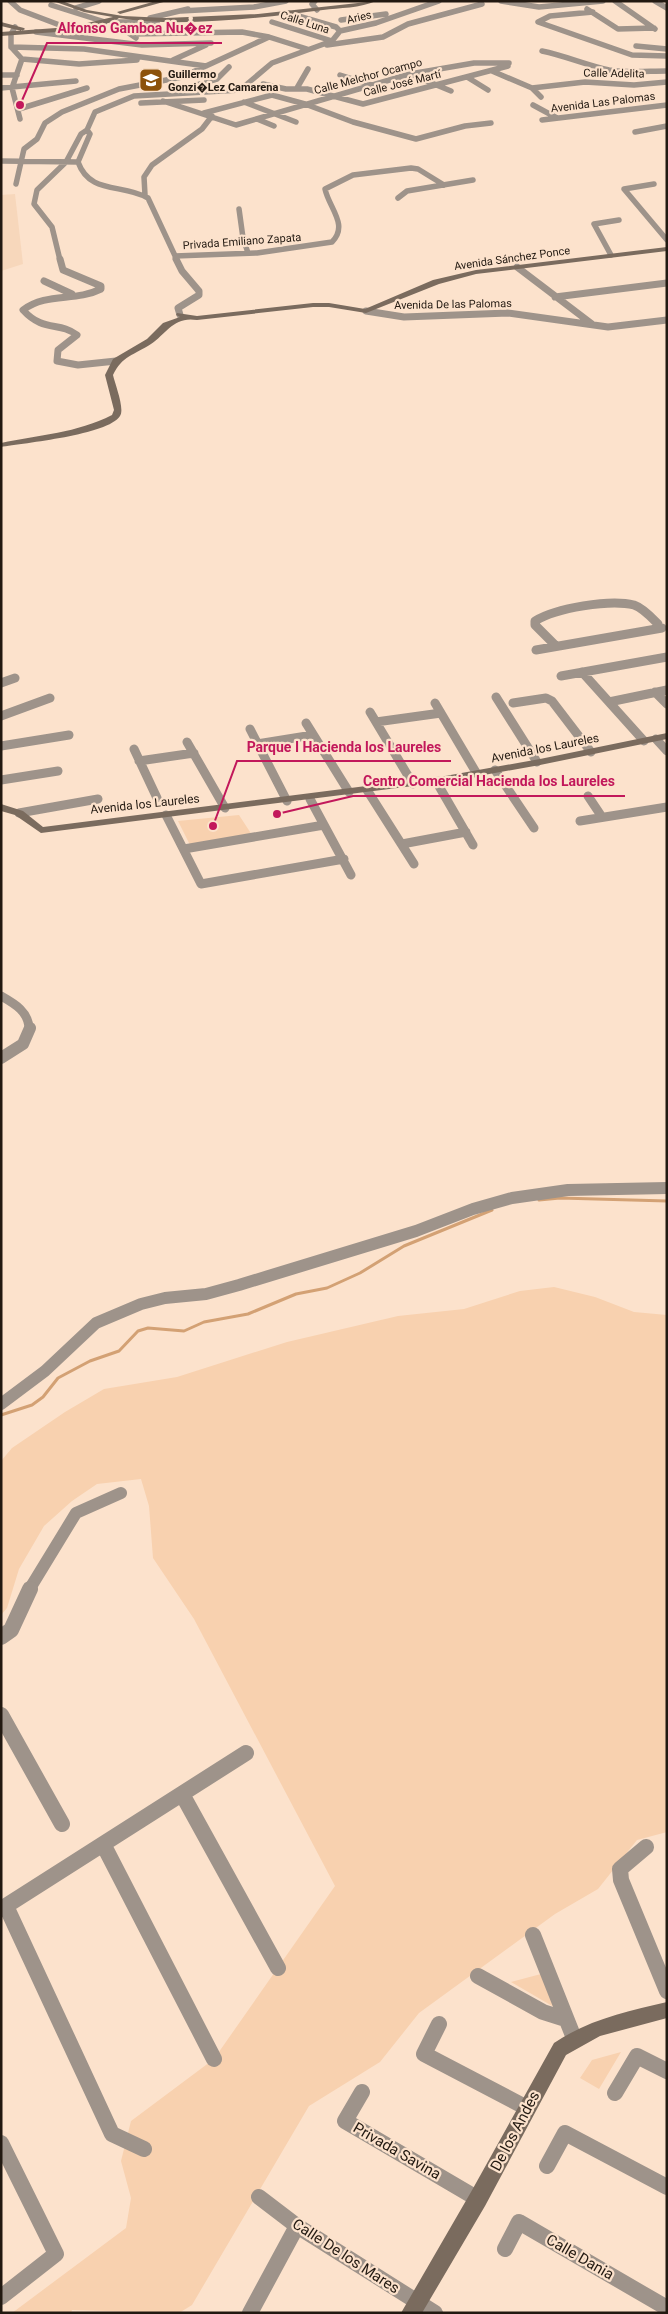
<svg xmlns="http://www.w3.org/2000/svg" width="668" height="2314" viewBox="0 0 668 2314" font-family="Roboto,sans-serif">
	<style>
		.built { fill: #f7d7bb }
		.green { fill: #f8d1af }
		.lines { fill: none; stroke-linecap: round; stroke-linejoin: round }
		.stream { stroke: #d3a174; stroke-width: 3 }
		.street-far4 { stroke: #9e938a; stroke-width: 5.5 }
		.street-far3 { stroke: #9e938a; stroke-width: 7 }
		.street-far2 { stroke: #9e938a; stroke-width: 9 }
		.street-far1 { stroke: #9e938a; stroke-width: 12 }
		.street { stroke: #9e938a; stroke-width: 16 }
		.secondary { fill: #7a6b5e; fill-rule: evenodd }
		.labels { text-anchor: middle; stroke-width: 4.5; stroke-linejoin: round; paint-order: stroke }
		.far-street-label { font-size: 11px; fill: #221911; stroke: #fce2cc }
		.far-poi-label { font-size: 11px; font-weight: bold; fill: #221911; stroke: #fce2cc; text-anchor: start }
		.street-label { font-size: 12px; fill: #221911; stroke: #fce2cc }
		.near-street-label { font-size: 15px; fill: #221911; stroke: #fce2cc }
		.leader { fill: none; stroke: #c2185b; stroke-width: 2 }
		.callout-dot { fill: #c2185b; stroke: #fce2cc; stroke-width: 2 }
		.callout-label { font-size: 14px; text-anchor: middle; font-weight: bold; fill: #c2185b; stroke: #fce2cc; stroke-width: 4.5; stroke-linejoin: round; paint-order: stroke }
	</style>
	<rect width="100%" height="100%" fill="#fce2cc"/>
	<path class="built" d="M15 194 23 264 1 271V195Z"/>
	<path class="green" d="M239 815 252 835 190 845 178 821Z
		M554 1287 595 1297 634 1312 667 1315V1832L637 1840 598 1889 555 1914 419 2013 380 2062 309 2106 192 2305 179 2313 72 2310 71 2313H12L126 2228 131 2198 121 2161 131 2121 214 2059 335 1886 194 1619 153 1558 149 1506 141 1479 97 1484 72 1501 44 1526 19 1569 7 1608 1 1615V1461L12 1448 65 1412 104 1389 177 1377 287 1342 398 1316 464 1309 520 1291Z
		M541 1974 554 2007 511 1982Z
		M621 2052 599 2089 580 2078 592 2060Z"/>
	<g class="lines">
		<path class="stream" d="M539 1200 560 1198 667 1201
			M1 1415 32 1405 43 1397 58 1378 90 1361 119 1351 138 1331 148 1328 184 1331 204 1322 248 1314 296 1294 327 1288 360 1273 404 1246 492 1210"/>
		<path class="street-far4" d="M10 1 20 10 70 29
			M315 1 312 4 317 10
			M501 1 539 7 603 1
			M615 1 655 29
			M655 1 667 8
			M51 5 105 22
			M76 8 99 1
			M587 9 618 29 654 28
			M181 11 254 7 286 1
			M593 12 550 16 538 22 632 55 667 56
			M288 13 336 27 340 31
			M150 18 188 9
			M341 20 386 14
			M111 21 136 38
			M113 22H157
			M272 22 332 41
			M15 27 11 34V47L22 59 12 88 20 119
			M340 31 376 23 439 1
			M36 32 142 45 211 43
			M132 34 242 32 269 37 307 49
			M327 45 383 37 408 24 482 4
			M636 46 667 49
			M11 47 84 49 206 66
			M542 51C566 56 586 65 609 70 627 73 648 71 667 71
			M22 59 79 64 137 60
			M173 60 206 45
			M492 71 532 88 541 97
			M410 74 451 91
			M1 75H17
			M340 75 372 85
			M467 77 488 90
			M263 84 286 89H307L363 104 508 66
			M1 88 76 81
			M187 88 217 79 229 67
			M297 88 308 69
			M532 88 585 82 634 85 667 82
			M163 101 236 125 410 74 474 63H509
			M244 102 296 122
			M141 103 204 100
			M533 105 557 118
			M19 109 87 88
			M204 113 272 95 305 104 353 122 416 139 465 126 491 123
			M257 119 274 126
			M542 120 667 105
			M635 132 667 126
			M1 161 78 162C90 195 122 183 148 198L177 260
			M78 162 90 134 87 130
			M16 184 24 149 37 139 45 123 62 112 119 89 182 77 269 37
			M654 184 624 189 667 240
			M145 195 144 177 152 165 202 129 212 116
			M398 198 407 191 473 180
			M239 209 243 238 248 253
			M611 255 594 224 619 220
			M175 256 257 253 332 242C349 225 329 208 325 189L353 175 411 168 418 169 444 185
			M60 260 52 227 34 204 37 190 66 162 81 134 87 130 95 112 134 96 240 90 272 63 332 41 340 31"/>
		<path class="street-far3" d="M60 259 63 270 101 286V289C75 302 47 292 23 310 44 333 59 321 77 335L58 350 57 361 78 365 116 361
			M176 259 182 271 199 291V295L178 308 180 315
			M517 267 592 324
			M44 281 72 294
			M555 297 667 283
			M366 311 404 317 508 313 608 327 667 320"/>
		<path class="street-far2" d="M556 646 535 625V621C556 608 610 599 634 605 643 608 651 617 658 624
			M536 650 662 628
			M582 672 644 741
			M561 676 667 657
			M1 683 15 678
			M655 692 667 704
			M496 697 537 762
			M609 702 667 690
			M435 703 477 774
			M513 703 546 698 552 701 591 752
			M370 712 413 784
			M1 716 50 698
			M376 722 441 713
			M306 723 349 792
			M250 729 287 801
			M656 739 667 751
			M187 742 225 808
			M257 744 313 735
			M1 746 69 735
			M134 749 157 798
			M139 761 194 753
			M495 770 534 828
			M1 780 58 771
			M436 781 473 845
			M367 790 414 864
			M588 796 602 817
			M310 799 351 875
			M19 813 98 799
			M166 815 201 884 344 859
			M580 821 667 807
			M402 844 466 832
			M184 849 324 825
			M1 996C15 1004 29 1012 29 1029"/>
		<path class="street-far1" d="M1 1058 23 1044 30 1028
			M1 1404 45 1371 96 1323 141 1304 165 1298 206 1294 239 1285 416 1231 473 1209 512 1198 568 1190 667 1188
			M29 1590 76 1513 121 1493"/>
		<path class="street" d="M1 1637 11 1630 30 1589
			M1 1715 62 1824
			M182 1794 278 1968
			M103 1844 214 2059
			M646 1847 620 1869 621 1880 667 1991
			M6 1906 112 2134 144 2149
			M1 1909 246 1753
			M533 1935 574 2038
			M478 1976 543 2012 565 2019
			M439 2024 424 2054 527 2108
			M362 2092 345 2121 478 2199
			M615 2093 637 2056 667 2071
			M1 2143 56 2254 1 2297
			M547 2166 565 2133 667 2187
			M259 2197 297 2226 435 2313
			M505 2249 519 2222 667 2308
			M250 2313 297 2226"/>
		<path class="secondary" d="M53 1H62L87 10 123 16 166 18 258 14 376 1C361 8 339 8 323 10 261 18 180 28 119 18L113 22 70 31 1 36V32L70 27 113 17 84 12Z
			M156 1H167L120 14 117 12Z
			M1 22 24 28 25 29 22 31 1 26Z
			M667 247V251L476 274 439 284 366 313 329 307H313L197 320C174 316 167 333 151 344 134 355 122 356 113 375 115 384 125 409 120 416 108 435 24 443 1 447V443C39 435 77 433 112 415L114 410 105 375 113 359 147 339 163 323 180 317 176 315 177 313 197 316 313 303H329L365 309 433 280 476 270Z
			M667 733V739L540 765 445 782 41 833 15 815 1 811V804L23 811 43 827 445 776 540 759Z
			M667 2002V2018L600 2036 566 2055 485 2206 422 2313H401L471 2192 554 2043C588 2020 627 2011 667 2002Z"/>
	</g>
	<defs>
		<g id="school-square" transform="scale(1.25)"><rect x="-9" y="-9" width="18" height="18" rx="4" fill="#8c520b" stroke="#fce2cc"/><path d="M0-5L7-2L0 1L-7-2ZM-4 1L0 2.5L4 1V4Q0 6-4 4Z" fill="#fff"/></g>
	</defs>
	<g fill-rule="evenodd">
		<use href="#school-square" x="151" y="80"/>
	</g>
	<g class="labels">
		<g class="far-street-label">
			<text transform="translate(359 17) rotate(-13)" y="4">Aries</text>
			<text transform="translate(305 22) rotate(18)" y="4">Calle Luna</text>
			<text transform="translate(614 73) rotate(1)" y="4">Calle Adelita</text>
			<text transform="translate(368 76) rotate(-15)" y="4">Calle Melchor Ocampo</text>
			<text transform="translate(402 83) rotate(-14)" y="4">Calle José Martí</text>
			<text transform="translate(603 102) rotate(-7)" y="4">Avenida Las Palomas</text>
			<text transform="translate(242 241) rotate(-4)" y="4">Privada Emiliano Zapata</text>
			<text transform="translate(512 258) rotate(-8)" y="4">Avenida Sánchez Ponce</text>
			<text transform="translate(453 304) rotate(-1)" y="4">Avenida De las Palomas</text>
		</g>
		<g class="far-poi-label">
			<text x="168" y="78">Guillermo<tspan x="168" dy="13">Gonzi�Lez Camarena</tspan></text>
		</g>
		<g class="street-label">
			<text transform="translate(545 748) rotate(-11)" y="4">Avenida los Laureles</text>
			<text transform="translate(145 804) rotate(-6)" y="4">Avenida los Laureles</text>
		</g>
		<g class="near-street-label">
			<text transform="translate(515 2131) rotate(-62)" y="5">De los Andes</text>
			<text transform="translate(397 2151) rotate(30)" y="5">Privada Savina</text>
			<text transform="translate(346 2256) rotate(33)" y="5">Calle De los Mares</text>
			<text transform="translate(580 2257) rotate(30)" y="5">Calle Dania</text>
		</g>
	</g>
	<path class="leader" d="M20 105L47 43H222M213 826L237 761H451M277 814L353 796H625"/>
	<g class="callout-dot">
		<circle cx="20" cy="105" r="5"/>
		<circle cx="213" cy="826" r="5"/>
		<circle cx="277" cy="814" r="5"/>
	</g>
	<g class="callout-label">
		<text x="135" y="33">Alfonso Gamboa Nu�ez</text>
		<text x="344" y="752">Parque I Hacienda los Laureles</text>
		<text x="489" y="786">Centro Comercial Hacienda los Laureles</text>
	</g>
	<rect width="668" height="2314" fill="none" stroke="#221911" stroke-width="5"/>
</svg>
